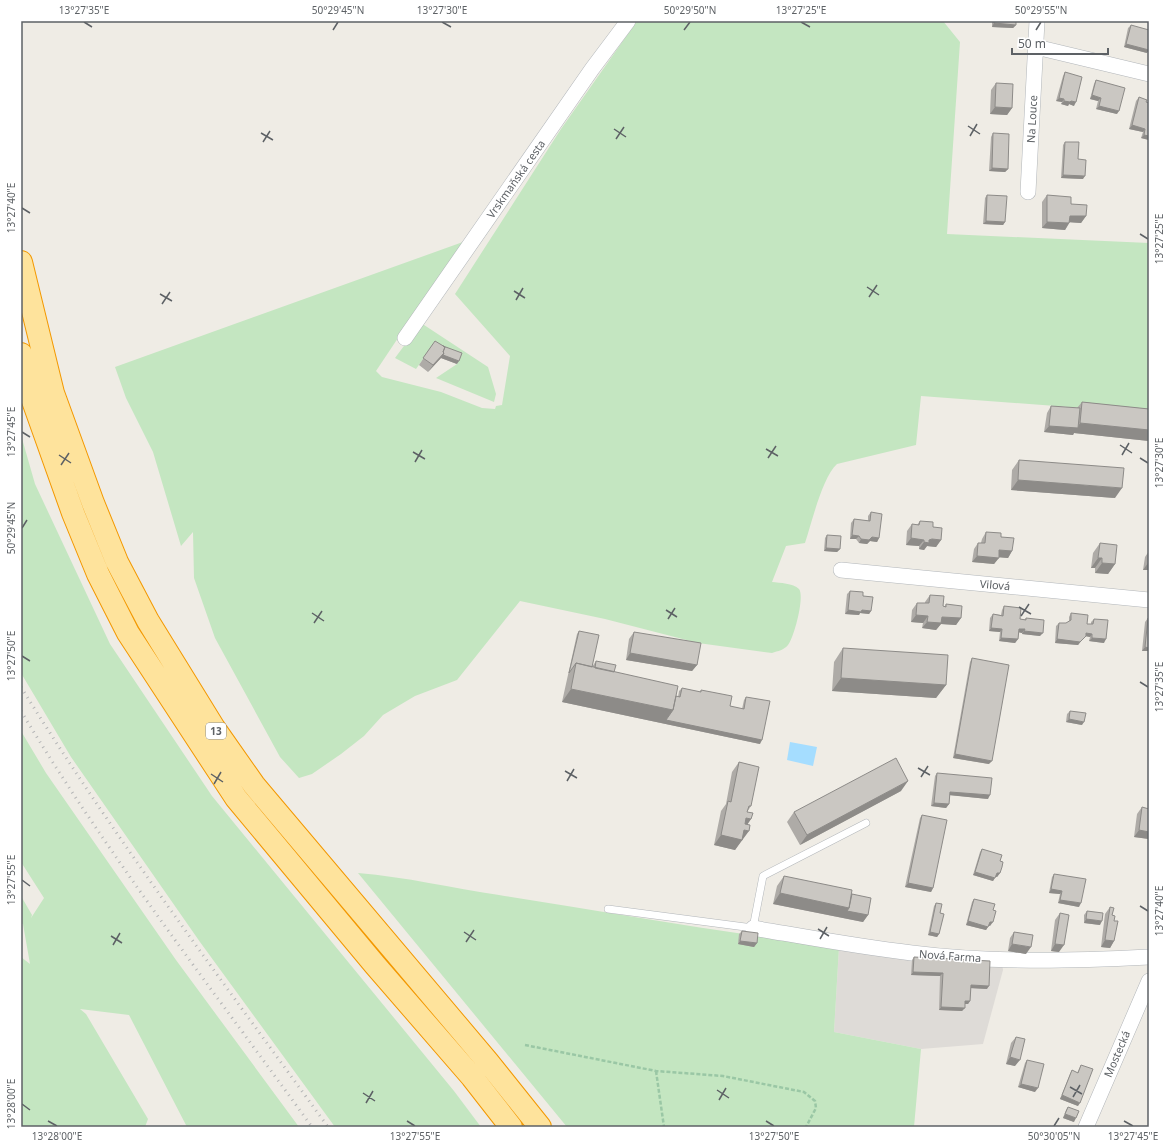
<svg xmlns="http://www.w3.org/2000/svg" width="1170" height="1148" viewBox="0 0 1170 1148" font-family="'Noto Sans',sans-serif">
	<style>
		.industrial { fill: #dedbd7 }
		.green { fill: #c4e6c1 }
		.water { fill: #a5ddff }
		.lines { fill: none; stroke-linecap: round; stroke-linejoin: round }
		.service-casing { stroke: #b2b6ba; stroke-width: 8 }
		.minor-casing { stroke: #b2b6ba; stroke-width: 16 }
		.trunk-casing { stroke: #f39800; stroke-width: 24 }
		.path { stroke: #9ac7a5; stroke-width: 2.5; stroke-dasharray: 4 2; stroke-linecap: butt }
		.service { stroke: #fff; stroke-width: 7 }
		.minor { stroke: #fff; stroke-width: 15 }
		.trunk { stroke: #fee39c; stroke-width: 22 }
		.rail { stroke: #b3b4b5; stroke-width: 3; stroke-dasharray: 1 5; stroke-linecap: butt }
		.wall { fill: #aeaba7 }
		.shaded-wall { fill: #8d8b88 }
		.building { fill: #cac7c2; stroke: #8d8b88 }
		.ticks { fill: none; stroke: #5d6165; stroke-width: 1.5 }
		.labels { text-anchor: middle; stroke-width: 3; stroke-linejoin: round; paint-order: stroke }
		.shield { fill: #fff; stroke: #8e9093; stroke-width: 1 }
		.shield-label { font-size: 10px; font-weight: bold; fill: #5d6165 }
		.street-label { font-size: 11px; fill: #5d6165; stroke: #fff }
		.neatline { fill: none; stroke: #5d6165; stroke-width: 1.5 }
		.ticks-label { font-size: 10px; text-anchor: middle; fill: #5d6165 }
	</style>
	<rect width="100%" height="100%" fill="#efece5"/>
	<path class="industrial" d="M839 947 1002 963 1003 970 983 1044 921 1049 834 1032Z"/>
	<path class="green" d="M637 21H943L960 42 947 234 1149 243V413L921 396 916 445 837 464C822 478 812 522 805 543L786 546 772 582C780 583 793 583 799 589 805 596 794 638 788 645 784 650 778 651 772 653L698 643 605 619 520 601 457 680 415 696 383 715 364 736 341 754 312 774 299 778 280 757 215 638 194 578 193 532 181 546 153 452 126 398 115 367 474 238 398 338 376 371 382 377 441 392 482 408 495 409 496 406 502 405 510 356 455 294 561 129Z
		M421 323 488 367 496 394 494 402 436 378 457 364 460 357 431 348 416 369 395 358Z
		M21 435 35 484 110 644 212 796 454 1091 481 1127H335L200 942 71 757 21 673Z
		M21 731 46 773 176 960 299 1127H187L129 1015 80 1009 86 1014 148 1119 145 1127H21V957L30 964 23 924 21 923V896L32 915 31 918 44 898 21 862Z
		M358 873C406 877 452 888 499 895 612 913 725 933 839 947L834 1032 921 1049 914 1127H567Z"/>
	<path class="water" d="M790 742 817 747 813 766 787 760Z"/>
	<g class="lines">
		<g class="service-casing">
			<path id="service" d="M608 909 753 928 763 876 866 823"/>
		</g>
		<g class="minor-casing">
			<path id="minor" d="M1036 47 1149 74
				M1028 192 1037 21
				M405 338 592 69 628 21
				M841 570 1149 600
				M753 928C806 937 859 947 912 953 991 963 1070 961 1149 957
				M1086 1127 1149 981"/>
		</g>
		<g class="trunk-casing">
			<path id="trunk" d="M21 262 53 393 93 503 117 562 148 621 214 728 254 785 488 1062 540 1127
				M21 354 32 398 73 513 98 574 128 633 236 798 375 965 472 1077 511 1127"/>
		</g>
		<path class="path" d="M525 1045 656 1071 723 1076 804 1092 815 1101 816 1108 806 1127
			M656 1071 664 1127"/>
		<use href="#service" class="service"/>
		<use href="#minor" class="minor"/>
		<use href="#trunk" class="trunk"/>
		<path class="rail" d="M21 687C115 839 223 982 328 1127
			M21 711C108 856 213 990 312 1127"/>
	</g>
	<path class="wall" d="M992 21H1016V25L1013 28 992 27Z
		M1131 25 1147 53 1124 47 1128 28Z
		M1065 72 1074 106 1069 104 1068 106 1061 104 1062 102 1056 101 1063 76Z
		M1096 80 1117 114 1096 109 1098 101 1090 99 1094 84Z
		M996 83 1012 108 1007 115 990 114 991 90Z
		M1139 97 1146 102 1149 103V140L1141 138 1143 132 1129 129 1136 101Z
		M993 133 1008 169 1005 172 989 171 991 137Z
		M1065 142 1078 159 1083 179 1061 178 1063 145Z
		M987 195 1005 222 1003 225 983 224 985 198Z
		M1047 195 1071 204 1086 216 1081 223 1070 222 1065 230 1042 228V202Z
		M435 341 457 364 441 358 428 372 419 365Z
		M1082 402 1149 409V441L1074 433 1073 435 1044 432 1047 413 1051 406 1077 408Z
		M1019 460 1115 498 1011 490 1012 470Z
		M871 512 879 538 877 542 870 541 867 544 859 543 856 539H850L851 523 854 519 868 521V516Z
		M920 521 933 527 941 540 936 547 927 546 924 550 919 549V546L906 545 907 531 912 524 917 525Z
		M986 532 1001 537 1012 551 1008 558 999 557 994 564 972 562 974 549 978 543H981L982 539Z
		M827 535 840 549 837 552 824 551 825 538Z
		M1100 543 1115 564 1108 574 1095 573V568H1091L1093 553Z
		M1149 551V577L1148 576V570H1143L1145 557Z
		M850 591 863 596 871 611 869 614 860 613 859 615 845 614 847 594Z
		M930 595 943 606H945L946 604 961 618 956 625 941 624 936 630 922 628 923 623 911 622 912 610 917 603H925V602Z
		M1004 606 1020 619 1024 620 1026 618 1040 636 1022 634V633L1019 632 1018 639 1015 643 999 641 1000 632 989 631 990 618 993 614 1001 615 1002 610Z
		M1071 613 1087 624H1091V622L1094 619 1104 643 1089 641 1090 637 1085 636 1078 645 1055 643 1056 626 1059 623H1066L1069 622V617Z
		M1148 618 1149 651H1142L1145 622Z
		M579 631 592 667 596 661 614 672 676 696 678 697 679 691 682 688 700 692 701 690 730 706 742 709 744 700 746 697 760 744 562 702 577 634Z
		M634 632 697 665 692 671 626 660 629 639Z
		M843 648 946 685 936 698 832 691 834 662Z
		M972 658 989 764 953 758 970 662Z
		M1070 711 1082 725 1066 722 1067 714Z
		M739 762 751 806 747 812 751 819 747 825 742 841H741L735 850 714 845 721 811 726 804 732 772Z
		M937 773 988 799 950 795 949 804 946 808 931 806 935 776Z
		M901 791 800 845 787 822 794 812Z
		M1142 807 1149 839 1134 837 1137 814Z
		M922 815 933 888 931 892 905 887 920 818Z
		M982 849 1000 861V873L997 877 995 876 993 881 973 875 980 852Z
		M1054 874 1079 907 1058 903 1060 894 1049 893 1052 877Z
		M784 876 852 894 868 915 863 922 773 904 777 886Z
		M974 899 993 910 990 926 989 925 986 930 966 925 972 902Z
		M936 903 940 913 939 934 937 937 928 935 934 906Z
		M1110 907 1114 921V941L1110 948 1101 947 1105 914Z
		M1087 911 1100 925 1084 923V915Z
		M1060 913 1059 952 1051 951 1055 920Z
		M742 931 757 943 754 947 738 944 739 934Z
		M1014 932 1026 954 1008 951 1010 938Z
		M914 957 987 989 971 988 970 1001 968 1004H965L962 1011 939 1010 940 976 911 975 912 960Z
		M1016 1037 1015 1066 1006 1064 1011 1043Z
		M1027 1060 1035 1092 1018 1087 1025 1063Z
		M1081 1065 1078 1106 1060 1099 1070 1074 1072 1070 1077 1073Z
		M1068 1107 1074 1122 1063 1118 1066 1110Z"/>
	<path class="shaded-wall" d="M994 23 1016 25 1013 28 992 27Z
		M1126 44 1149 50 1147 53 1124 47Z
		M1092 95 1101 98 1098 101 1090 99Z
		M1059 98 1064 99 1062 102 1056 101Z
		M1064 101H1071L1076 102 1074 106 1069 104 1068 106 1061 104Z
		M1099 106 1119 111 1117 114 1096 109Z
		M995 107 1012 108 1007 115 990 114Z
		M1132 125 1145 129 1143 132 1129 129Z
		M1144 135 1149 136V140L1141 138Z
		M992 168 1008 169 1005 172 989 171Z
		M1063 175 1085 176 1083 179 1061 178Z
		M1070 216H1086L1081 223 1065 222Z
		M986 221 1005 222 1003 225 983 224Z
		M1047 222 1069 223 1065 230 1042 228Z
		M441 354 459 361 457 364 441 358 428 372Z
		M1080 423 1149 430V441L1074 433 1073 435 1044 432 1049 426 1077 428Z
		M1018 480 1122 488 1115 498 1011 490Z
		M852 535 859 536 856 539H850Z
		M872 537 879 538 877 542 870 541 867 544 859 543 861 539Z
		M911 538 924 540 919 546 906 545Z
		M932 539 941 540 936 547 927 546 924 550 919 549 924 542Z
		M826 548 840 549 837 552 824 551Z
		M999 550 1012 551 1008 558 995 557Z
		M977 556 999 558 994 564 972 562Z
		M1098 558H1102L1095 568H1091Z
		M1102 563 1115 564 1108 574 1095 573Z
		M1148 563H1149V569L1148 570H1143Z
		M848 610H862L871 611 869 614 860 613 859 615 845 614Z
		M916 615 928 616 923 623 911 622Z
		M942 617 961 618 956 625 941 624 936 630 922 628 927 622Z
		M991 628 1002 629 1000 632 989 631Z
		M1019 629H1025L1022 633 1017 632Z
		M1024 631 1043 633 1040 636 1022 634Z
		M1086 633 1092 634 1090 637 1085 636 1078 645 1055 643 1057 639Z
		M1001 638 1018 639 1015 643 999 641Z
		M1092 638 1106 639 1104 643 1089 641Z
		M1145 647 1149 648V651H1142Z
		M630 653 697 665 692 671 626 660Z
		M841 678 946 685 936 698 832 691Z
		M571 689 673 710 762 740 760 744 562 702Z
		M1069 719 1084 722 1082 725 1066 722Z
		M955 754 992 761 989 764 953 758Z
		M908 781 901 791 800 845 807 835Z
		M950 792 990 795 988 799 948 795Z
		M934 803 949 804 946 808 931 806Z
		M746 818 751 819 744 829Z
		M744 830 749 831 735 850 714 845 721 835Z
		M1139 830 1149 832V839L1134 837Z
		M975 872 995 878 993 881 973 875Z
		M997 873H1000L997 877 994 876Z
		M908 883 933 888 931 892 905 887Z
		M1051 889 1062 891 1060 894 1049 893Z
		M780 893 849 908 868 915 863 922 773 904Z
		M1060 900 1081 903 1079 907 1058 903Z
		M1086 919 1102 921 1100 925 1084 923Z
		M968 921 988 927 986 930 966 925Z
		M990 922H993L990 926 987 925Z
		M930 932 939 934 937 937 928 935Z
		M1105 940 1114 941 1110 948 1101 947Z
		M740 941 757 943 754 947 738 944Z
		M1012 944 1031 947 1026 954 1008 951Z
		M1055 944 1064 945 1059 952 1051 951Z
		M913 972 943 973 940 976 911 975Z
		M971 985 989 986 987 989 969 988Z
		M965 1001H970L968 1004H963Z
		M941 1007 965 1008 962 1011 939 1010Z
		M1010 1057 1020 1060 1015 1066 1006 1064Z
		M1021 1084 1038 1088 1035 1092 1018 1087Z
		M1062 1095 1080 1103 1078 1106 1060 1099Z
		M1065 1114 1076 1118 1074 1122 1063 1118Z"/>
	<path class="building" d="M994 21H1016V25L994 23Z
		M1131 25 1149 30V50L1126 44Z
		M1065 72 1082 77 1076 102 1071 101 1070 102 1064 101V99L1059 98Z
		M1096 80 1125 88 1119 111 1099 106 1101 98 1092 95Z
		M996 83 1013 84 1012 108 995 107Z
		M1139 97 1147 100 1146 102 1149 103V136L1144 135 1145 129 1132 125Z
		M993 133 1009 134 1008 169 992 168Z
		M1065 142H1079L1078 159 1086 160 1085 176 1063 175Z
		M987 195 1007 196 1005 222 986 221Z
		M1047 195 1071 197V204L1087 205 1086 216H1070L1069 223 1047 222Z
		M435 341 445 347 443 352 444 353 433 365 423 358Z
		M443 346 462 353 459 361 443 355 444 353 443 352 445 347Z
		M1082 402 1149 409V430L1080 423Z
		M1051 406 1080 408 1078 428 1049 426Z
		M1019 460 1124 468 1122 488 1018 480Z
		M871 512 882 514 879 538 872 537 869 540 861 539 859 536 852 535 854 519 870 521Z
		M920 521 933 522V527L942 528 941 540 932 539 929 540V543L924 542V540L911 538 912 524 919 525Z
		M986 532 1001 533V537L1014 538 1012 551 999 550V558L977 556 978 543H985Z
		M827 535 841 536 840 549 826 548Z
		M1100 543 1117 545 1115 564 1102 563V558H1098Z
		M850 591 863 592V596L873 597 871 611 862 610 861 612 848 610Z
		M930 595 944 596 943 606 946 607V604L962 606 961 618 942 617 941 623 927 622 928 616 916 615 917 603H929Z
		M1004 606 1021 608 1020 619 1026 620V618L1044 620 1043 633 1024 631 1025 629H1019L1018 639 1001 638 1002 629 991 628 993 614 1003 616Z
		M1071 613 1088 615 1087 624H1093L1094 619 1108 620 1106 639 1092 638V634L1086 633V636L1080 642 1057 639 1059 623H1066L1071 620Z
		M1148 618 1149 619V648L1145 647Z
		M579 631 599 635 592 667 576 663 569 673Z
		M634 632 701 643 697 665 630 653Z
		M843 648 948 655 946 685 841 678Z
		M972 658 1009 665 992 761 955 754Z
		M596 661 616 665 614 672 595 668Z
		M576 663 678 686 673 710 571 689Z
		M682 688 701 692V690L732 696 730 706 744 709 746 697 770 701 762 740 666 720 673 710 676 696 680 697Z
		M1070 711 1086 713 1084 722 1069 719Z
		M896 758 908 781 807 835 794 812Z
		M739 762 759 767 751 806H749L747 812 753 813 751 819 746 818 745 824 750 825 749 831 744 830 742 840 721 835 728 801 731 802Z
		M937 773 992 778 990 795 950 792 949 804 934 803Z
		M1142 807 1149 809V832L1139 830Z
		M922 815 947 820 933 888 908 883Z
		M982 849 1002 855 1000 861 1003 862 1002 867 1000 873H997L995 878 975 872Z
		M1054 874 1086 879 1081 903 1060 900 1062 891 1051 889Z
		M784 876 852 890 849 908 780 893Z
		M852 894 871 898 868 915 847 911 849 908Z
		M974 899 995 904 993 910 996 911 993 922H990L988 927 968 921Z
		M936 903 942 904 940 913 944 914 939 934 930 932Z
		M1110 907 1114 908 1112 915 1115 916 1114 921H1118L1114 941 1105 940Z
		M1087 911 1103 913 1102 921 1086 919Z
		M1060 913 1069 915 1064 945 1055 944Z
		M742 931 758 933 757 943 740 941Z
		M1014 932 1033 935 1031 947 1012 944Z
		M914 957 990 961 989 986 971 985 970 1001H965V1008L941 1007 943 973 913 972Z
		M1016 1037 1025 1039 1020 1060 1010 1057Z
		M1027 1060 1044 1064 1038 1088 1021 1084Z
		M1081 1065 1093 1069 1080 1103 1062 1095 1072 1070 1078 1073Z
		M1068 1107 1079 1111 1076 1118 1065 1114Z"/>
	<path class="ticks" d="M84 22 92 27M442 22 451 27M801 22 810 27M333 30 338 22M684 30 690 22M1036 30 1041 22M968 126 980 134M614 129 626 137M261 133 273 140M970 136 977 124M616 139 624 127M263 142 270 131M22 208 30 213M1140 234 1148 239M867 287 879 295M514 291 525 298M160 294 172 301M869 297 877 285M516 300 523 288M162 304 170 292M22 432 30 437M1120 445 1132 453M766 449 778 456M413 452 425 459M59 455 71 463M1122 455 1129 443M768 458 776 446M1140 458 1148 463M415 462 422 450M61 465 69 453M22 528 27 520M1019 607 1031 614M666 610 677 617M312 613 324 621M1021 616 1029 604M668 619 675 608M314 623 322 611M22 656 30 661M1140 682 1148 687M918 768 930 775M565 771 577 778M211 774 223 782M921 777 928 766M567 781 574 769M214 784 221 772M22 880 30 886M1140 906 1148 911M818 929 829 936M464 932 476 940M111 936 122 943M820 939 827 927M466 942 474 930M113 945 120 933M1070 1087 1082 1094M717 1090 729 1098M363 1093 375 1101M1073 1097 1080 1085M719 1100 726 1088M366 1103 373 1091M22 1104 30 1110M48 1121 57 1126M407 1121 415 1126M766 1121 774 1126M1124 1121 1133 1126M1054 1126 1059 1118"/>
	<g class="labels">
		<rect class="shield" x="206" y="723" width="20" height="16" rx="3"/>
		<g class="shield-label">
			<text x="216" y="735">13</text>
		</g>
		<g class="street-label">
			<text transform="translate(1032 119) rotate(-87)" y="4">Na Louce</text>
			<text transform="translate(516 179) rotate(-55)" y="4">Vrskmaňská cesta</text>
			<text transform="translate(995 585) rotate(5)" y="4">Vilová</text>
			<text transform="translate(950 956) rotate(4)" y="4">Nová Farma</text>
			<text transform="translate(1117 1054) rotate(-67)" y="4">Mostecká</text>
		</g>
	</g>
	<rect width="1170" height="1148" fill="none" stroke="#ffffff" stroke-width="44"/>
	<path d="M1012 48v6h96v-6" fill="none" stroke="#5d6165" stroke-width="2"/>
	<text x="1018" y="48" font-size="12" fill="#5d6165" stroke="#ffffff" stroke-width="3" paint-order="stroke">50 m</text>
	<rect x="22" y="22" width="1126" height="1104" class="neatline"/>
	<g class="ticks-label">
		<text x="84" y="14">13°27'35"E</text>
		<text x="338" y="14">50°29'45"N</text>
		<text x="442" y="14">13°27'30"E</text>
		<text x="690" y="14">50°29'50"N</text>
		<text x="801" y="14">13°27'25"E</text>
		<text x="1041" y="14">50°29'55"N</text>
		<text transform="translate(11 208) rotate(-90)" y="4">13°27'40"E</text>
		<text transform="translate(1159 239) rotate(-90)" y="4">13°27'25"E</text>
		<text transform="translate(11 432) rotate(-90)" y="4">13°27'45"E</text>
		<text transform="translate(1159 463) rotate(-90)" y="4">13°27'30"E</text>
		<text transform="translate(11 528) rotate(-90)" y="4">50°29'45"N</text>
		<text transform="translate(11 656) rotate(-90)" y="4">13°27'50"E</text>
		<text transform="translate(1159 687) rotate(-90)" y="4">13°27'35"E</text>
		<text transform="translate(11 880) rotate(-90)" y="4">13°27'55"E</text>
		<text transform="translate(1159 911) rotate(-90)" y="4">13°27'40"E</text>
		<text transform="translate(11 1104) rotate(-90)" y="4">13°28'00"E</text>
		<text x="57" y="1140">13°28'00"E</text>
		<text x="415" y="1140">13°27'55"E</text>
		<text x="774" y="1140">13°27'50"E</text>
		<text x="1054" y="1140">50°30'05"N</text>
		<text x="1133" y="1140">13°27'45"E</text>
	</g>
</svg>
